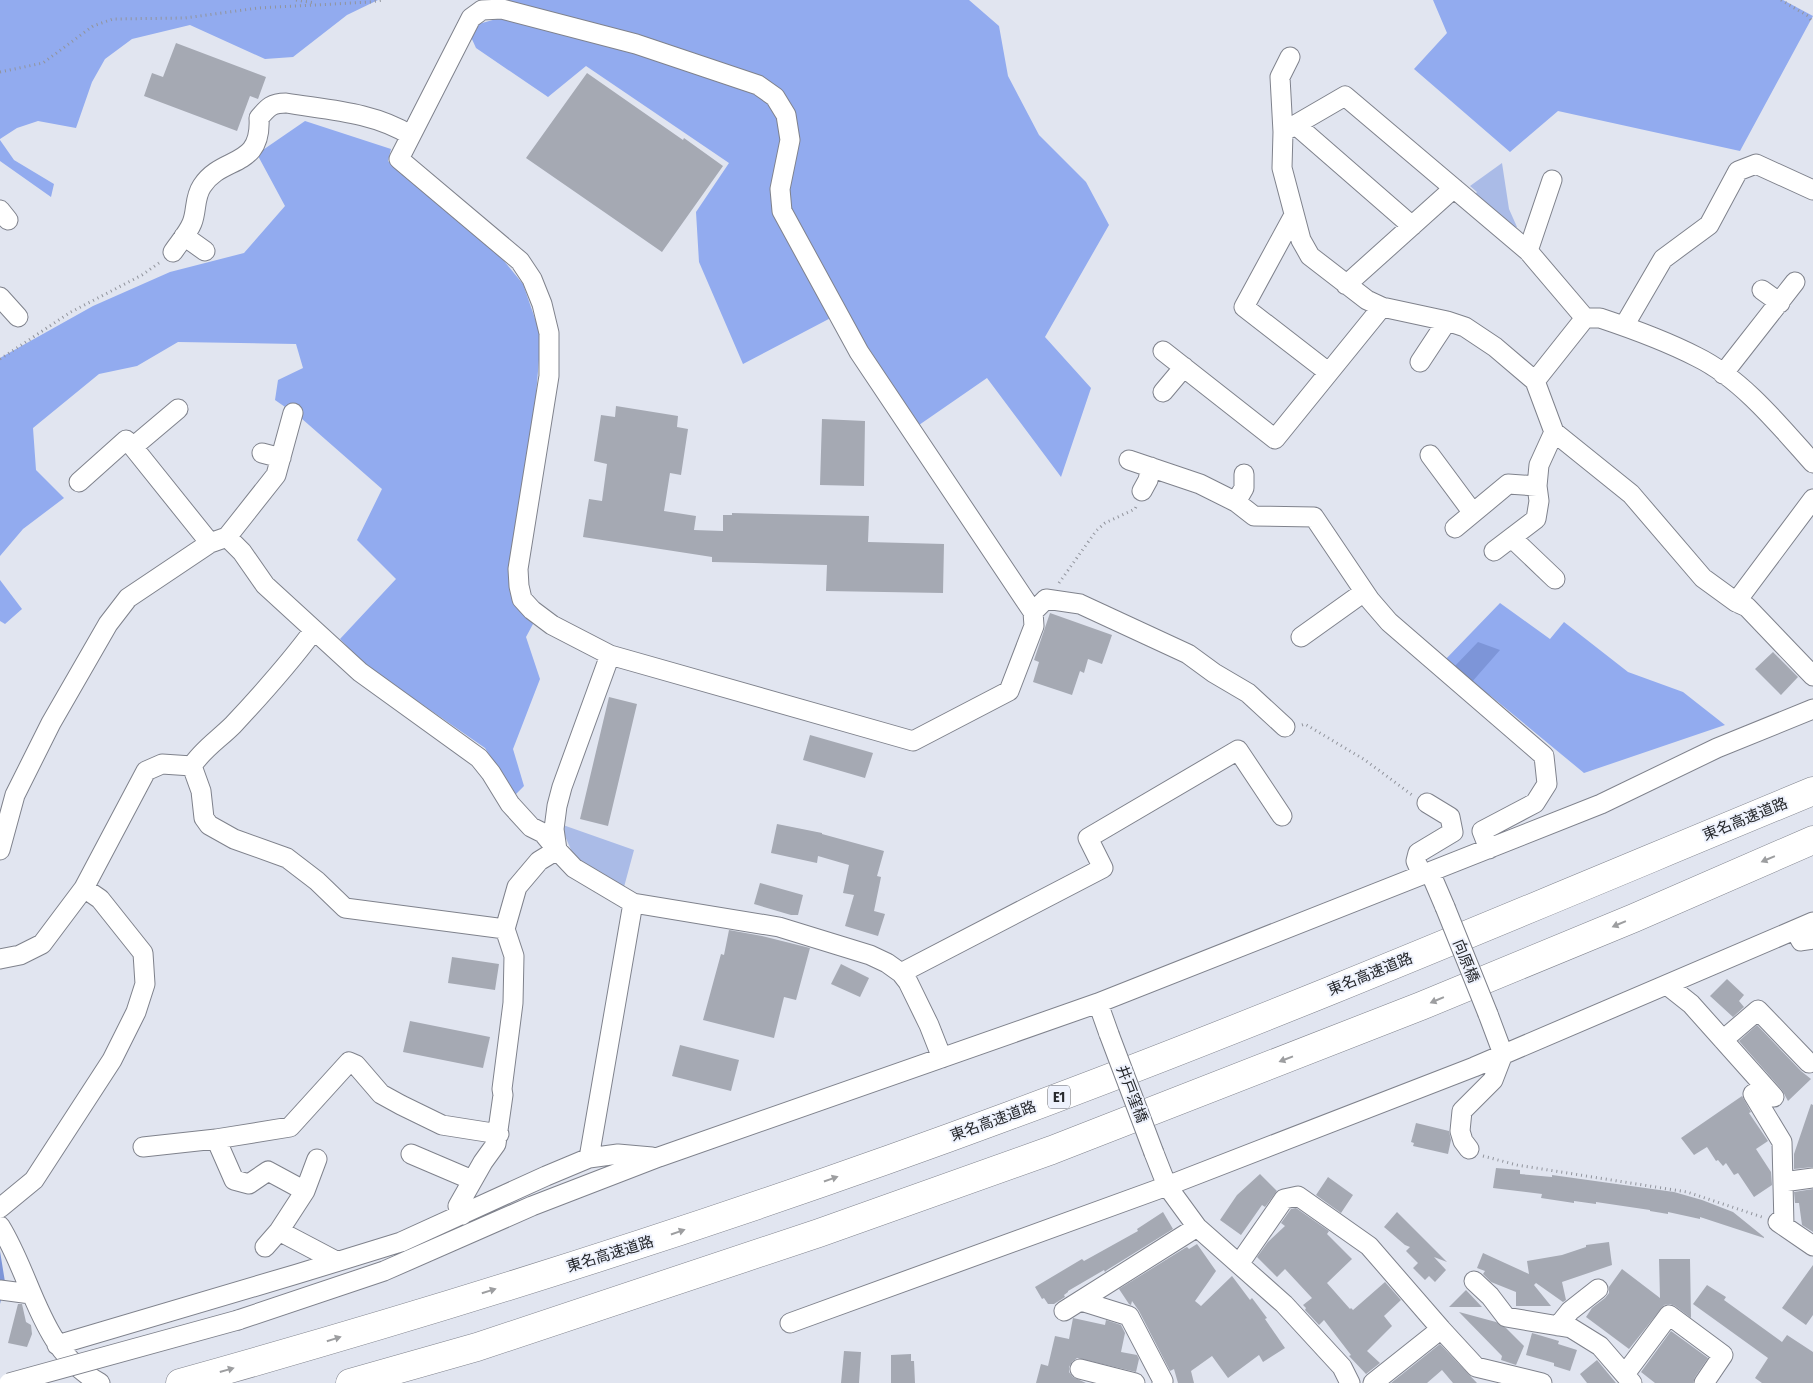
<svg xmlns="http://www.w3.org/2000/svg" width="1813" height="1383" viewBox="0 0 1813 1383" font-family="'Fira Sans Condensed','Noto Sans JP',sans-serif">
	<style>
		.green { fill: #aabbe7 }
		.forest { fill: #92abef }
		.water { fill: #7d95d8 }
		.building { fill: #a5a9b3 }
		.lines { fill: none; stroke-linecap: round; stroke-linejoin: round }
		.minor-casing { stroke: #7f828c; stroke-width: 21 }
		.highway-casing { stroke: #7f828c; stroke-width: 29 }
		.path { stroke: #91949c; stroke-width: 3; stroke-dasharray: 1 4; stroke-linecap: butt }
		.minor { stroke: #fff; stroke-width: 19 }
		.highway { stroke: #fff; stroke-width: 28 }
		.minor-bridge-casing { stroke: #7f828c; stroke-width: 21; stroke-linecap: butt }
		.minor-bridge { stroke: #fff; stroke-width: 19 }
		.oneway { fill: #9d9ea0 }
		.labels { text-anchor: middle; stroke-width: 4; stroke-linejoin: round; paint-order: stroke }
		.shield { fill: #eef2fd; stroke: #62656b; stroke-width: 1 }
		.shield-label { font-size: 14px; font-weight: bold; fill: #26282c }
		.street-label { font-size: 15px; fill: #26282c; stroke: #eef2fd }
	</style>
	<rect width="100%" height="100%" fill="#e1e5f0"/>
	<path class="green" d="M1502 163 1509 209 1517 227 1513 229 1474 196 1477 192 1470 186Z
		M563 825 634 850 624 887 575 859 562 829Z"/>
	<path class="forest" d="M0 0H378L347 15 293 57 265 59 190 25 132 39 105 59 92 82 76 128 38 121 17 128 0 139Z
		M503 0H969L999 26 1008 76 1039 135 1086 182 1109 225 1045 337 1091 388 1061 477 987 378 919 425 844 311 743 364 699 262 696 212 729 163 586 66 548 97 476 48 471 37 475 25 507 16Z
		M1433 0H1783L1813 16 1740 151 1558 111 1510 152 1414 69 1447 33Z
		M305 121 391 149 388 161 491 245 523 284 541 336 534 418 510 575 533 624 526 637 540 679 513 749 524 786 515 795 485 748 364 664 340 639 396 579 357 540 382 489 301 418 275 400 278 380 303 368 296 344 178 342 137 366 99 374 33 428 36 470 64 498 23 529 0 556V358L93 306 170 272 244 253 285 206 257 154Z
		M0 140 14 160 54 184 51 197 0 161Z
		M0 580 22 609 5 624 0 621Z
		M1500 603 1550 639 1564 622 1628 672 1683 692 1725 725 1584 773 1492 697 1443 662Z"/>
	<path class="water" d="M1478 642 1500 650 1471 683 1453 668Z
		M0 1251 5 1282 0 1304Z"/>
	<path class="building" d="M176 43 266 77 258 99 250 96 237 131 144 96 152 73 163 77Z
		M587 73 683 140 684 138 723 166 662 252 526 158Z
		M616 406 678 416 677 427 688 429 681 475 670 473 664 511 696 516 694 530 723 531V515H732V513L869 516 868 542 944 544 943 593 826 591 827 565 712 562V557L583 537 589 499 602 501 607 464 594 461 601 415 615 417Z
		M822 419 865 421 864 486 820 485Z
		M1050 613 1112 635 1102 664 1088 659 1084 673 1080 671 1072 695 1033 682 1039 662 1034 660Z
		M1773 652 1798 677 1781 695 1755 669Z
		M609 697 637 704 608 826 580 819Z
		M810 735 873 753 865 778 803 760Z
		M777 824 822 833V834L884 851 877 876 881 877 874 911 885 914 878 936 845 926 854 895 843 893 849 865 818 856 817 863 771 853Z
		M760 883 803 895 798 915H791L754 904Z
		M729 930 762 936 810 948 796 1000 784 997 774 1038 703 1020 721 954 724 955Z
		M452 957 499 964 495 990 448 983Z
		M841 964 869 978 860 997 831 984Z
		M1727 979 1744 995 1739 1001 1744 1007 1733 1017 1710 996Z
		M410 1021 490 1037 483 1068 403 1052Z
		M1757 1025 1801 1071 1811 1079 1788 1101 1782 1090 1739 1041Z
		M680 1045 739 1060 731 1091 672 1076Z
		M1742 1096 1751 1112 1749 1113 1768 1141 1756 1149 1771 1172 1772 1185 1754 1197 1738 1173 1734 1175 1726 1163 1723 1166 1718 1160 1716 1161 1707 1147 1694 1155 1681 1138Z
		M1811 1104 1813 1105V1167L1794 1169V1154Z
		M1416 1123 1449 1131 1451 1140 1448 1154 1413 1146 1414 1143 1411 1142Z
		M1496 1168 1520 1170V1174L1552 1177V1175L1674 1192 1702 1200 1733 1212 1764 1237V1238L1700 1217V1219L1668 1212V1214L1650 1211V1210L1596 1202V1204L1574 1201V1203L1541 1198 1542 1194 1493 1188Z
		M1260 1174 1277 1191 1265 1207 1262 1205 1241 1235 1220 1220 1237 1195Z
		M1328 1177 1353 1195 1341 1213 1316 1195Z
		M1813 1189V1232L1802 1225 1799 1203H1795L1794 1192Z
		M1296 1208 1329 1231 1327 1234 1352 1259 1327 1283 1350 1309 1351 1308 1353 1310 1385 1282 1401 1300 1384 1316 1392 1326 1367 1351 1380 1363 1366 1374 1349 1356 1351 1355 1324 1320 1319 1325 1305 1310 1306 1308 1303 1305 1312 1298 1285 1269 1277 1277 1257 1257 1268 1242 1285 1226 1281 1223 1291 1209Z
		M1163 1212 1173 1229 1107 1270 1105 1272 1104 1270 1068 1291V1292L1064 1295 1065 1297 1054 1304H1048L1044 1298 1042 1299 1035 1287 1082 1259 1084 1261 1138 1231 1137 1229Z
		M1397 1212 1447 1262 1434 1257 1446 1270 1435 1282 1429 1276 1425 1280 1413 1268 1418 1263 1406 1251 1410 1247 1405 1245 1384 1227Z
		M1609 1242 1612 1265 1562 1282 1566 1300 1563 1302 1536 1283 1534 1285 1551 1306H1516V1292L1491 1282 1483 1274 1485 1271 1477 1268 1483 1253 1529 1274 1527 1261 1562 1255 1586 1247V1245Z
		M1197 1244 1216 1271 1195 1301 1201 1306 1232 1276 1250 1300 1252 1298 1267 1318 1265 1319 1285 1348 1263 1362 1259 1355 1228 1378 1212 1356 1191 1371 1194 1383H1178L1174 1369 1170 1371 1139 1311 1132 1301 1131 1305 1129 1304 1119 1289 1185 1248 1187 1247 1189 1249Z
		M1659 1259H1690L1691 1318 1675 1306 1670 1304 1664 1305 1629 1349 1586 1317 1592 1308 1605 1298 1609 1293V1287L1622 1269 1660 1298Z
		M1813 1265V1315L1806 1325 1782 1308Z
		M1707 1285 1726 1297 1724 1300 1782 1342 1787 1335 1813 1352V1383H1762L1755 1378 1768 1358 1693 1304Z
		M1466 1290 1482 1307H1449Z
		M18 1304H22L26 1322 31 1325 32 1334 27 1347 8 1343Z
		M1459 1312 1496 1322 1506 1328 1524 1346 1516 1365 1501 1360 1502 1356Z
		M1073 1318 1105 1325 1106 1320 1121 1325 1125 1333 1121 1352 1137 1355 1139 1359 1136 1372 1077 1358 1072 1362 1069 1367V1372L1073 1377 1086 1383H1036L1041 1364 1048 1366 1055 1336 1069 1339Z
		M1671 1331 1708 1358 1695 1377 1693 1383H1655L1641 1372Z
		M1532 1333 1559 1341 1558 1344 1577 1350 1570 1371 1554 1366V1363L1526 1355Z
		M1440 1344 1477 1383H1453L1442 1370 1427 1383H1391Z
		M844 1351 861 1352 859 1383H841Z
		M911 1354V1361H914L915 1383H891V1355Z
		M1597 1360 1616 1383H1587L1580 1374Z"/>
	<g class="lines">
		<g class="minor-casing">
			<path id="minor" d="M502 9 636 44 758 85 775 97 786 115 790 140 780 189 782 211 859 352 1033 612 1034 626 1009 691 913 741 610 655 552 625 532 610 522 599 519 586 518 569 549 376V333L542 304 532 279 520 261 399 159 471 18 482 10Z
				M1290 57 1280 77 1283 132 1282 168 1301 240 1310 256 1367 300 1382 307 1447 321 1465 327 1495 347 1535 381 1554 432 1631 494 1703 578 1736 602 1747 607 1813 676
				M1296 125 1412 226
				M1283 132 1345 96 1528 251 1585 318
				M0 210 8 220
				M1294 215 1244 307 1328 372
				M184 236 205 251
				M1528 251 1552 180
				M173 252C179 243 188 233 192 223 197 211 194 198 202 186 222 155 262 169 259 118 268 107 272 103 286 103 328 110 373 112 410 135
				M1346 285 1454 188
				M1762 290 1780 303
				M0 297 18 317
				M1624 326 1663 259 1709 225 1738 171 1756 164 1813 190
				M1163 351 1275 439 1382 307
				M1420 362 1447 321
				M1723 374 1795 282
				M1535 381 1585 318H1600C1633 329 1666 341 1697 357 1742 379 1780 426 1813 463
				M1163 392 1184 367
				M178 409 133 447 210 543
				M262 453 281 458
				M1430 455 1473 513
				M1129 460 1200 484 1236 502 1254 516 1314 517 1370 600 1389 622 1544 756 1547 784 1535 803 1482 831 1489 849
				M79 482 126 440 133 447
				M1142 491 1148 480 1151 467
				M1236 502 1244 488V474
				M1455 528 1508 484 1537 486
				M227 537 276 475 293 413
				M1512 538 1555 579
				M1494 551 1536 519 1539 501 1537 486 1539 465 1554 432
				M1736 602 1813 499
				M1033 612 1046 599 1080 604 1188 654 1214 673 1248 693 1285 727
				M1301 637 1364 592
				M610 655 562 787 557 806 554 829 557 850 574 868 633 903 779 927 870 955 887 963 901 973 908 982 929 1025 942 1058
				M192 766 201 791 204 818 209 825 234 839 287 858 317 881 345 908 505 929
				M192 766C202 750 219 739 233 725 261 695 289 664 314 630
				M0 850 15 795 51 723 108 624 128 598 210 543 227 537 242 552 265 585 360 672 479 758 491 773 510 804 531 827 543 833 557 850 539 861 517 887 505 929 514 956 513 1003 502 1089 503 1095 496 1144 483 1162 458 1206 462 1215
				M1430 872 1445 907
				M1422 875 1416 861 1418 853 1453 832 1450 817 1427 803
				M1795 930 1801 941 1813 939
				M0 959 20 955 42 944 84 888 146 771 162 764 192 766
				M901 973 1103 868 1088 838 1238 750 1282 816
				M1667 985 1691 1004 1774 1097
				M1098 1003 1109 1034
				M1723 1040 1758 1010 1809 1063
				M1753 1094 1782 1142 1784 1226
				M143 1147 216 1139
				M1469 1149 1463 1141 1460 1131 1462 1111 1493 1080 1503 1054 1488 1014
				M1154 1153 1167 1186 1197 1227 1284 1304 1342 1367 1350 1383
				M411 1154 472 1180
				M589 1158 633 903
				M1783 1182 1813 1178
				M305 1191 268 1171 249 1184 234 1180 216 1139 290 1127 349 1062 356 1065 381 1094 401 1105 442 1125 499 1134
				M0 1208 34 1180 112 1060 136 1012 145 984 143 953 100 899 84 888
				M1778 1222 1813 1246
				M0 1226C34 1281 39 1349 100 1383
				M279 1231 336 1261
				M265 1247 279 1231 305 1191 317 1159
				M1239 1264 1284 1199 1298 1196 1369 1246 1441 1329 1476 1367 1542 1383
				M1474 1281 1490 1296 1506 1317 1571 1328 1600 1346 1632 1383
				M0 1290 31 1294
				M1081 1301 1129 1316 1163 1381 1162 1383
				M1064 1311 1197 1227
				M238 1320 384 1271 532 1206 659 1157 1098 1003 1601 804 1717 748 1813 709
				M790 1323 1167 1186 1474 1067 1813 922
				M1558 1326 1570 1311 1598 1289
				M57 1345 297 1274 401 1242 546 1176 589 1158 618 1154 652 1157
				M1080 1369 1135 1383
				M1625 1374 1669 1315 1723 1355 1704 1383
				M1373 1383 1441 1329"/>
		</g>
		<g class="highway-casing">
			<path id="highway" d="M180 1383C460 1305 739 1216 1011 1115 1281 1015 1547 901 1813 791
				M350 1383 477 1347 819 1233 1052 1150 1421 1006 1634 918 1813 840"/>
		</g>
		<path class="path" d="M296 0 315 3
			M1781 0 1808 16 1813 23
			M0 72 43 63 93 26 113 19 185 18 258 8 371 2 382 0
			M0 359 71 312 142 275 159 263
			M1059 583 1096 531 1105 523 1135 509 1136 507
			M1302 725 1305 724 1365 760 1412 795
			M1483 1156 1517 1165 1687 1192 1762 1217"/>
		<use href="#minor" class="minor"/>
		<use href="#highway" class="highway"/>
		<g class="minor-bridge-casing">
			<path id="minor-bridge" d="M1445 907 1488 1014
				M1109 1034 1154 1153
				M9 1383 238 1320"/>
		</g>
		<use href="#minor-bridge" class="minor-bridge"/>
	</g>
	<defs><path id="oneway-solid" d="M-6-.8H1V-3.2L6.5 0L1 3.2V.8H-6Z" transform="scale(1.25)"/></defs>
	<g class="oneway">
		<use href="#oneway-solid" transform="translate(1768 859) rotate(157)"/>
		<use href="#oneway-solid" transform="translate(1619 924) rotate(157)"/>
		<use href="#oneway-solid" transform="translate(1437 1000) rotate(157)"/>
		<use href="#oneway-solid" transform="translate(1286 1059) rotate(159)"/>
		<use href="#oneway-solid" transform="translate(831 1179) rotate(-19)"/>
		<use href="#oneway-solid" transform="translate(678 1232) rotate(-19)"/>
		<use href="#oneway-solid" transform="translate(489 1291) rotate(-17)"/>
		<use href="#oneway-solid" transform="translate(334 1339) rotate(-17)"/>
		<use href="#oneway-solid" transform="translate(227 1370) rotate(-16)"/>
	</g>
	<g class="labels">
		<rect class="shield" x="1048" y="1085.5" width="22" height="23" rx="4"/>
		<g class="shield-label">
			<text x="1059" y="1102">E1</text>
		</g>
		<g class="street-label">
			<text transform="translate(1745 819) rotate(-22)" y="5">東名高速道路</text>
			<text transform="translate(1466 961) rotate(68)" y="5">向原橋</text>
			<text transform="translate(1370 974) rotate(-22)" y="5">東名高速道路</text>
			<text transform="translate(1132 1094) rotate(69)" y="5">井戸窪橋</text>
			<text transform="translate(993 1121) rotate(-20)" y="5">東名高速道路</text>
			<text transform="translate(610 1254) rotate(-17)" y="5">東名高速道路</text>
		</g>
	</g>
</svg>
